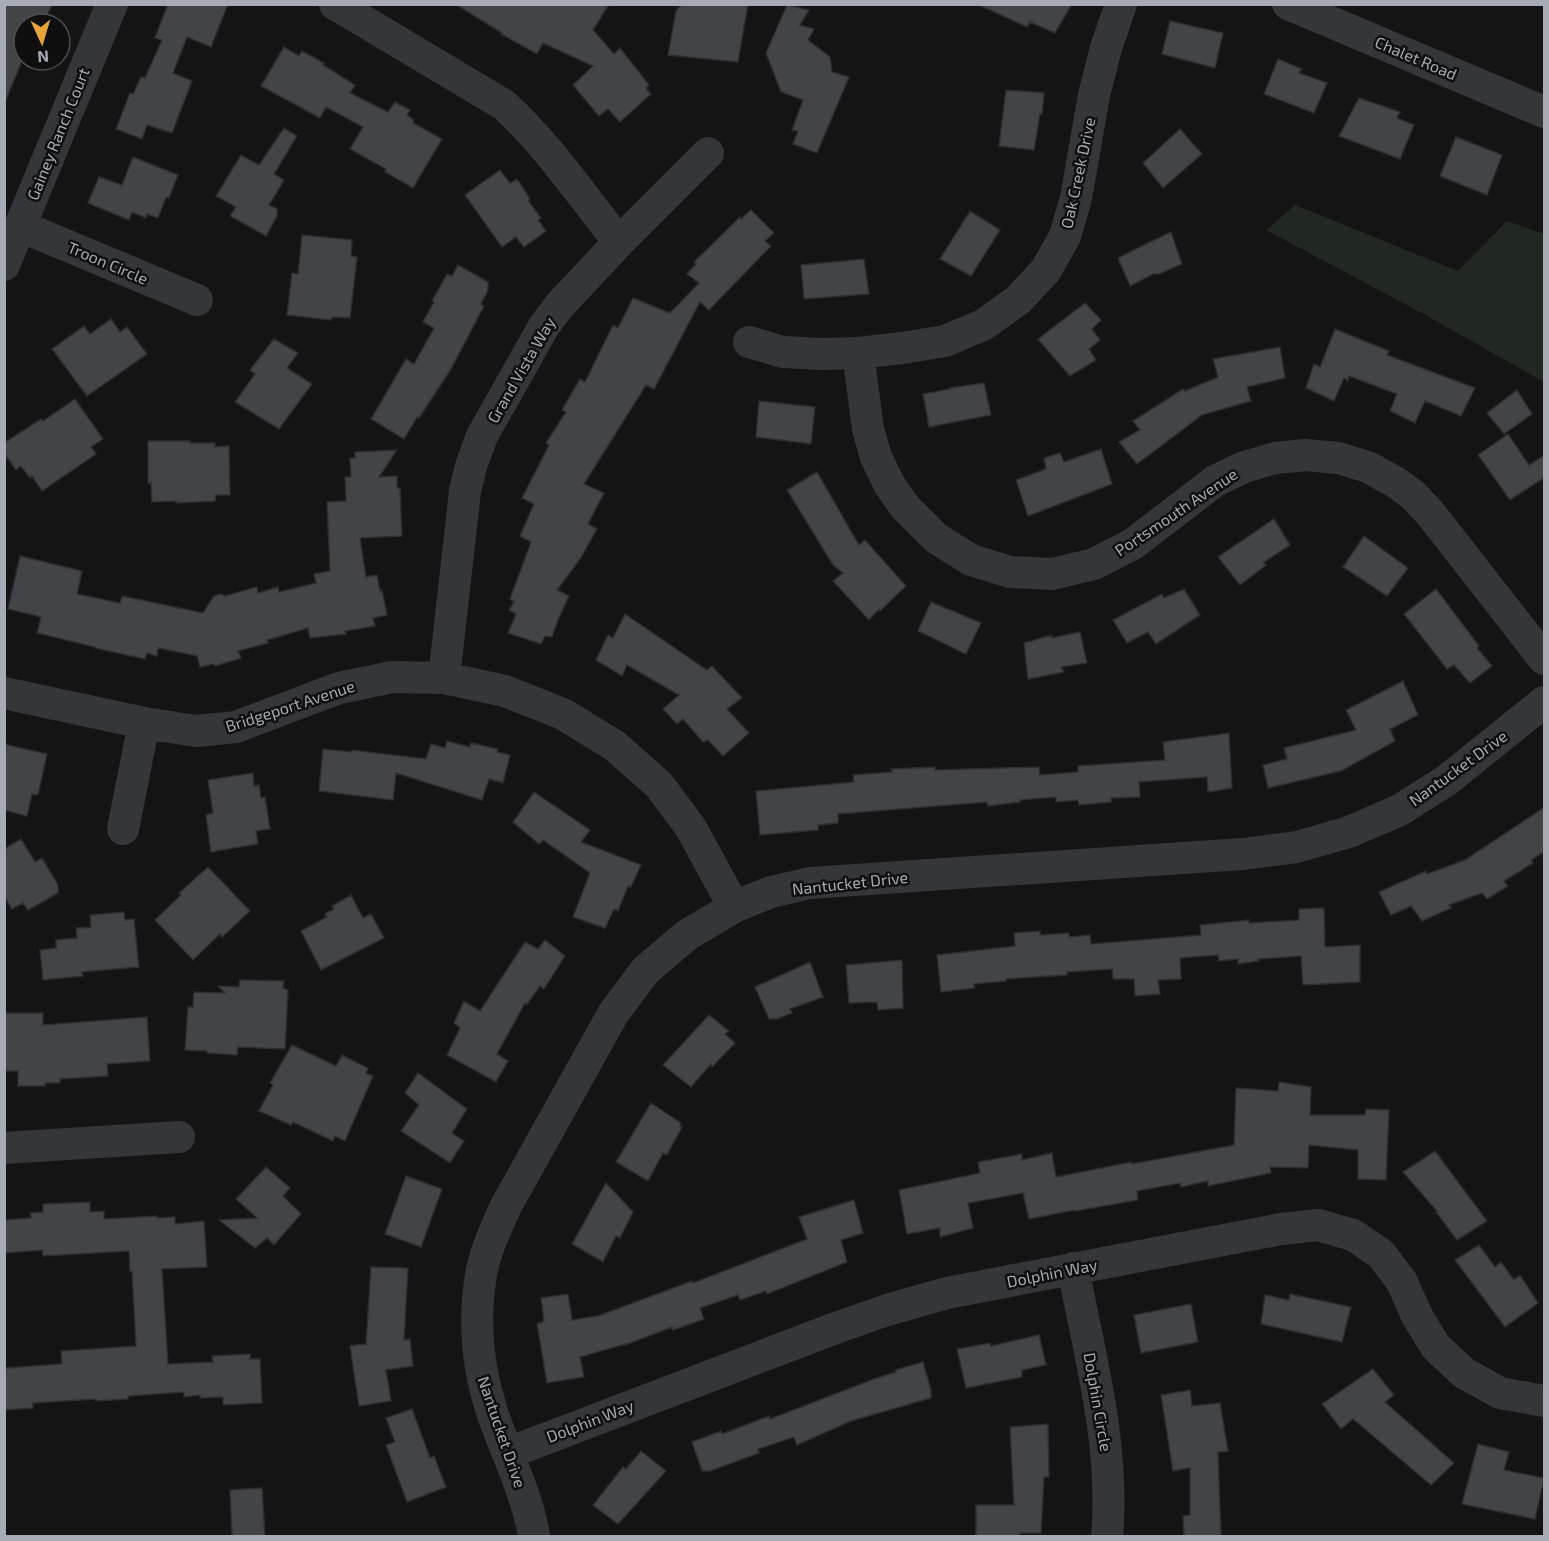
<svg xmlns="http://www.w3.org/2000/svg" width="1549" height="1541" viewBox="0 0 1549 1541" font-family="'Exo 2',sans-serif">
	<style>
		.green { fill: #202821 }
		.building { fill: #434448; stroke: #2e2e31; stroke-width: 1.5 }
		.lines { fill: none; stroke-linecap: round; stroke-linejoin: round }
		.minor { stroke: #35363a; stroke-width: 32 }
		.labels { text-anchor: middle; stroke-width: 5; stroke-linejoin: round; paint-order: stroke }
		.street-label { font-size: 16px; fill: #a6abb5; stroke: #0f0f10 }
	</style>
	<rect width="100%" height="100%" fill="#141415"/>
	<path class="green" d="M1295 205 1458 271 1507 221 1544 234V382L1420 312 1266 230Z"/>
	<path class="building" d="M4 4H52L44 24H24V56L5 102Z
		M168 4H228L211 47 187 37 173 73 192 81 172 133 147 125 142 139 116 129 130 93 133 94 141 77 145 78 162 40 155 38Z
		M455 4H609L593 30 614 54 620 48 649 85 646 88 651 94 620 122 608 109 599 116 573 85 593 66 543 43 537 54 501 34 502 33Z
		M682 4H748L738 62 668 55 676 11Z
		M977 4H1072L1055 33 1030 22 1027 27Z
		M787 5 809 10 800 25 814 29 808 40 830 57 832 72 849 77 817 153 793 144 798 131 792 130 803 100 781 92 766 53Z
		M1170 21 1223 33 1215 68 1162 54Z
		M284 47 299 56 302 51 324 63 323 65 355 85 350 93 388 112 395 102 410 110 407 115 414 120 413 123 442 139 413 188 385 172 386 169 350 149 363 127 326 107 320 118 261 86Z
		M1278 59 1302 69 1299 73 1327 83 1314 113 1264 94Z
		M1006 90 1044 93 1042 114H1040L1034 150 999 146Z
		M1359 98 1400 112 1397 118 1414 125 1400 159 1339 136Z
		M284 128 297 136 274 174 284 180 269 205 277 209V216L266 236 230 216 236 207 216 196 241 155 259 165Z
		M1180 129 1202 154 1163 188 1143 163Z
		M1456 137 1502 155 1487 195 1440 176Z
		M133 157 178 175 169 198 166 197 158 218 147 214 146 218 132 212 129 220 88 203 99 177 122 185Z
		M500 170 510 183 517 179 529 197V202L541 218 538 220 546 231 524 247 516 237 502 247 465 195Z
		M751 210 774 233 765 241 771 246 709 310 700 302 654 389 646 385 584 484 604 493 588 524 597 529 580 559 557 590 569 596 558 620 552 637 545 636 541 644 508 633 516 614 509 610 514 602 510 599 531 542 520 536 534 504 522 498 549 445 546 443 566 412 562 410 580 379 585 382 613 325 618 328 633 298 670 313 699 283 687 274 696 264 694 262 740 217 741 219Z
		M970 211 1000 230 971 276 940 259Z
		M1171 232 1182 264 1159 274H1153L1130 286 1118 258 1148 243Z
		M302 235 352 240 351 256 357 257 350 318 332 317 331 320 287 315 292 273 298 274Z
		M864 259 869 294 804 299 801 265Z
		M458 265 488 282V290L481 304 484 306 451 369 419 418 417 417 404 439 371 419 406 359 414 364 434 328 423 322 434 302 432 301 447 274 452 276Z
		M1085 303 1101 320 1092 329 1100 340 1089 349 1096 360 1070 376 1038 339Z
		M111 319 120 332 127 327 147 354 87 396 52 349 84 326 90 334Z
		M1335 329 1389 351 1387 355 1475 388 1461 416 1425 401 1415 423 1390 411 1397 394 1349 376 1348 381 1344 378 1334 401 1306 388 1314 364 1320 367Z
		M274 339 298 353 287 368 312 384 279 429 235 402 255 374 250 370Z
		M1280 347 1285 378 1247 387 1251 401 1202 415 1137 464 1119 442 1140 430 1133 421 1183 389 1185 391 1218 377 1213 359Z
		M984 383 991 415 929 427 923 394 950 389V388Z
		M1517 390 1532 414 1504 434 1487 413Z
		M75 399 103 439 91 447 96 454 42 491 32 476 30 478 21 466 16 470 4 453V443L41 419 43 421Z
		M759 401 815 407 811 444 756 437Z
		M1508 434 1529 465 1545 455V477L1510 500 1478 455Z
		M148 441H190V443H215V447L229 446 230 495H216L215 501 176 503V501L152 502 151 483H148Z
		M1101 449 1112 484 1028 516 1016 480 1046 469 1044 458 1060 453 1064 462Z
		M397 450 379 477 397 476V488H400L402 536 360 538 366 577 377 575 380 591 382 590 387 615 373 618 375 626 345 631 346 634 310 638 308 628 267 640 268 643 238 651 241 658 215 666 214 664 200 667 197 656 158 648 157 656 147 653 145 659 95 648V647L37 633 41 617 8 609 20 556 82 571 77 594 120 603 122 596 203 613 214 596 221 594 225 596 257 587 258 593 278 587 279 592 316 583 314 574 330 571 327 502 346 501 345 477H351L350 458H355V452Z
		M817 472 859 545 865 540 906 586 880 611 879 609 869 620 833 581 843 573 833 565 787 490Z
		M1274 519 1290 545 1264 562 1266 565 1240 585 1218 557Z
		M1364 536 1408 568 1387 596 1343 567Z
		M1184 589 1200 615 1156 644 1148 632 1127 643 1113 620 1162 594 1164 598Z
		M1436 589 1479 646 1477 648 1492 666 1470 683 1454 665 1447 669 1404 614Z
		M931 602 981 623 966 654 918 631Z
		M625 614 707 670 712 666 742 698 727 709 749 733 723 756 708 740 703 742 683 719 677 724 663 709 679 695 627 665 622 676 596 660 608 635 613 638Z
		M1080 632 1087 663 1061 667 1064 672 1028 679 1024 643 1052 635V638Z
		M1403 681 1418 715 1390 729 1395 741 1341 771 1268 788 1263 765 1287 759 1284 748 1356 730 1346 710Z
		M1229 733 1232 788 1208 792 1207 777 1139 782 1140 797 1111 798V802L1079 805 1078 800 1056 802V797L1020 800V802L988 806 987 802 838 814V823L818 825V830L760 835 756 791 854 782 853 775 892 772 891 769 935 767V770L1039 767 1040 775 1078 772V766L1165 760 1163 742Z
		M447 741 470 747 471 743 498 749 497 752 510 755 503 783 489 779 482 800 396 773 393 800 319 791 323 749 352 752V750L426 759 431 744 445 748Z
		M4 744 47 754 38 795 32 794 27 816 4 810Z
		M253 773 254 786 259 785 261 798 265 797 270 829 256 831 258 844 211 852 206 815 213 813 208 780Z
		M534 792 590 830 581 842 641 865 631 887 628 886 618 911 614 909 605 928 573 917 590 873 543 840 539 844 513 822Z
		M1545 807V851L1531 860 1533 863 1504 881 1508 886 1487 899 1482 893 1449 905 1451 908 1422 921 1411 906 1391 915 1379 892 1426 871 1427 874 1465 860Z
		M21 839 35 862 42 858 58 885V893L28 910 23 903 12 909 4 896V849Z
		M208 867 250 911 222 937 220 934 193 960 155 920 181 895 179 893Z
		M351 895 363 918 371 914 384 938 321 970 301 931 327 917 325 914 334 909 332 906Z
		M1324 908 1325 947 1360 945V982L1303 985 1301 956 1258 959 1259 961 1238 964V959L1219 961 1218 955 1180 958 1181 979 1158 980 1160 994 1135 996 1134 979H1113L1112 969 1067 972V975L1006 979V981L974 984V988L941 992 937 955 1015 946 1014 933 1040 931V935L1069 933V937L1090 935 1091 944 1201 935 1200 925 1249 920V923L1299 920V909Z
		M124 912 125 920 134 919 139 967 82 972 83 976 43 980 40 950 56 948V940L77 938 76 928 91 927 90 915Z
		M545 940 565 956 544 989 540 986 527 1004 525 1003 497 1054 508 1061 496 1082 447 1055 460 1028 454 1023 464 1001 480 1011 525 942 538 949Z
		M902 960 903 1008 878 1010 877 1002 849 1003 846 965Z
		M810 962 823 997 790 1009 792 1013 777 1019H769L755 987Z
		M240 980 284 981 283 988 288 990 285 1049 238 1047 237 1055 207 1053V1051L185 1050 188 1007H193L194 992 225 993 218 986 239 987Z
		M4 1013H43V1025L147 1017 150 1061 107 1064 108 1076 60 1079V1083H45V1086H18V1071H4Z
		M709 1015 729 1031 725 1034 735 1043 712 1067 711 1064 691 1087 663 1065Z
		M292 1045 336 1066 342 1055 368 1068 366 1073 373 1076 345 1141 335 1136 333 1141 293 1122 291 1125 259 1111 273 1085 270 1083Z
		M418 1073 467 1109 452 1133 464 1141 450 1163 401 1131 419 1105 405 1093Z
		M1279 1082 1311 1087 1310 1115H1365L1366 1109 1389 1110 1386 1180 1358 1179V1150L1309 1145 1308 1168 1270 1167 1271 1173 1208 1186V1181L1181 1187 1180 1183 1137 1191 1138 1200 1075 1211 1074 1210 1029 1219 1023 1193 968 1203 973 1228 940 1237V1228L907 1234 899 1190 980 1173 978 1162 1022 1154V1160L1052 1153 1056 1177 1131 1162 1132 1164 1234 1145 1236 1088 1278 1091Z
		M651 1103 681 1123 680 1126 682 1127 667 1155 663 1153 648 1181 616 1162Z
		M1435 1151 1487 1221 1457 1240 1436 1212 1437 1211 1403 1172Z
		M266 1167 290 1188 283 1196 301 1214 274 1245 267 1238 255 1248 219 1220 257 1218 236 1199Z
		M406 1176 442 1189 421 1247 385 1234Z
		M606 1183 633 1212 620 1238 616 1236 603 1262 572 1244Z
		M854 1200 863 1233 841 1240 847 1262 767 1294 766 1291 740 1300 738 1295 700 1308 704 1319 673 1330 672 1327 625 1345V1344L580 1357 584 1377 547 1383 537 1324 544 1321 541 1298 568 1294 572 1320 598 1316 692 1281 693 1283 807 1239 799 1217Z
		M90 1202V1212L104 1211V1219L157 1216V1218L175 1217V1224L204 1221 207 1267 162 1269 168 1364 213 1362 212 1356 250 1354V1359H260L262 1403 223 1405V1397L200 1398V1395L184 1397V1392L128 1396V1399L96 1401V1399L33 1403V1408L4 1410V1368L62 1364 61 1351 136 1346 132 1271H130L129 1251 43 1256 42 1250 4 1253V1220L31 1218 30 1213 43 1212V1204Z
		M1479 1245 1495 1267 1501 1262 1514 1280 1520 1275 1538 1303 1505 1327 1455 1260Z
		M371 1267 408 1268 404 1340 410 1339 413 1366 386 1370 391 1401 359 1406 350 1346 366 1344Z
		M1290 1294 1351 1307 1342 1342 1261 1324 1265 1295 1289 1300Z
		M1191 1304 1198 1342 1141 1353 1134 1315Z
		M1039 1335 1046 1365 1022 1370V1377L966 1388 957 1349 990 1343 991 1346Z
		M923 1362 931 1390V1398L851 1421 797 1445 794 1437 758 1449 759 1453 710 1471H702L692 1442 721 1431 722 1434 769 1416 770 1419 874 1379 896 1372 895 1370Z
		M1373 1369 1394 1395 1385 1402 1454 1463 1431 1485 1353 1419 1341 1429 1322 1404Z
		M1190 1390 1192 1406 1220 1403 1228 1451 1218 1452 1221 1536H1184L1183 1516 1190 1515V1468L1173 1471 1161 1395Z
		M412 1409 430 1458 434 1456 446 1487 407 1502 386 1445 395 1442 386 1418Z
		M1048 1424 1049 1477H1044L1041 1533H1020V1536H976V1505H1014L1010 1427Z
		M1478 1444 1509 1452 1504 1470 1544 1478 1535 1519 1462 1504Z
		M641 1451 666 1471 618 1524 593 1505 623 1467 626 1469Z
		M262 1488 265 1536H232L230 1490Z"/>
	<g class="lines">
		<path class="minor" d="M335 4 504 105C548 145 582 196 619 242
			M1288 4 1544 112
			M20 226 197 300
			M4 265 112 4
			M749 342 783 352 821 354 858 353 902 348 945 341 983 325 1018 300 1046 270 1065 236 1076 198 1094 95 1106 48 1121 4
			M858 353 868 429 876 457 889 484 905 507 936 538 971 560 1010 572 1052 574 1094 564 1133 544 1215 481 1244 467 1275 458 1306 455 1338 458 1368 467 1395 482 1413 495 1430 513 1544 659
			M444 678 465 491 471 466 482 436 544 326 559 306 619 242 708 153
			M4 693 144 723 196 731 236 727 339 688 392 677 444 678 505 691 563 714 615 746 659 785 691 828 734 907
			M123 829 144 723
			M4 1148 179 1137
			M1073 1268C1090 1357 1115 1446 1107 1536
			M508 1453 833 1329 887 1310 947 1293 1281 1229 1318 1225 1353 1235 1381 1254 1402 1282 1417 1316 1436 1347 1464 1373 1500 1393 1544 1401
			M534 1536C527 1494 507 1455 493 1415 478 1370 473 1322 481 1275 485 1251 496 1228 506 1206L613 1014 645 971 687 935 734 907 771 892 810 883 1243 854 1297 847 1349 832 1400 810 1447 780 1544 702"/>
	</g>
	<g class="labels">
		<g class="street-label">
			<text transform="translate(1416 58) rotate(23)" y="6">Chalet Road</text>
			<text transform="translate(58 134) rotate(-68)" y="6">Gainey Ranch Court</text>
			<text transform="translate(1078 173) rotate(-78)" y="6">Oak Creek Drive</text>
			<text transform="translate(108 263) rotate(23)" y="6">Troon Circle</text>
			<text transform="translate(521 370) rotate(-60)" y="6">Grand Vista Way</text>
			<text transform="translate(1176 512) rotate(-34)" y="6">Portsmouth Avenue</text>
			<text transform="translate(290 706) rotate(-18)" y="6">Bridgeport Avenue</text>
			<text transform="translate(1458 768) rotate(-36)" y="6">Nantucket Drive</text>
			<text transform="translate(850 883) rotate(-6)" y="6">Nantucket Drive</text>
			<text transform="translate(1052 1273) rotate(-11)" y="6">Dolphin Way</text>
			<text transform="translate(1098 1402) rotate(80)" y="6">Dolphin Circle</text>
			<text transform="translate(590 1421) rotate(-21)" y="6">Dolphin Way</text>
			<text transform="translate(502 1432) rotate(71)" y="6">Nantucket Drive</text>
		</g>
	</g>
	<rect width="1549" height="1541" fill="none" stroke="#a6abb5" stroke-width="12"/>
	<g transform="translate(42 42) rotate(176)"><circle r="28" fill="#0f0f10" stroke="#4b4d52" stroke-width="1.5"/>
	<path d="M0-4.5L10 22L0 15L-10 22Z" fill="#e6a53b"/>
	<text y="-9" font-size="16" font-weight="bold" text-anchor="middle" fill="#a6abb5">N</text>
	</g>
</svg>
